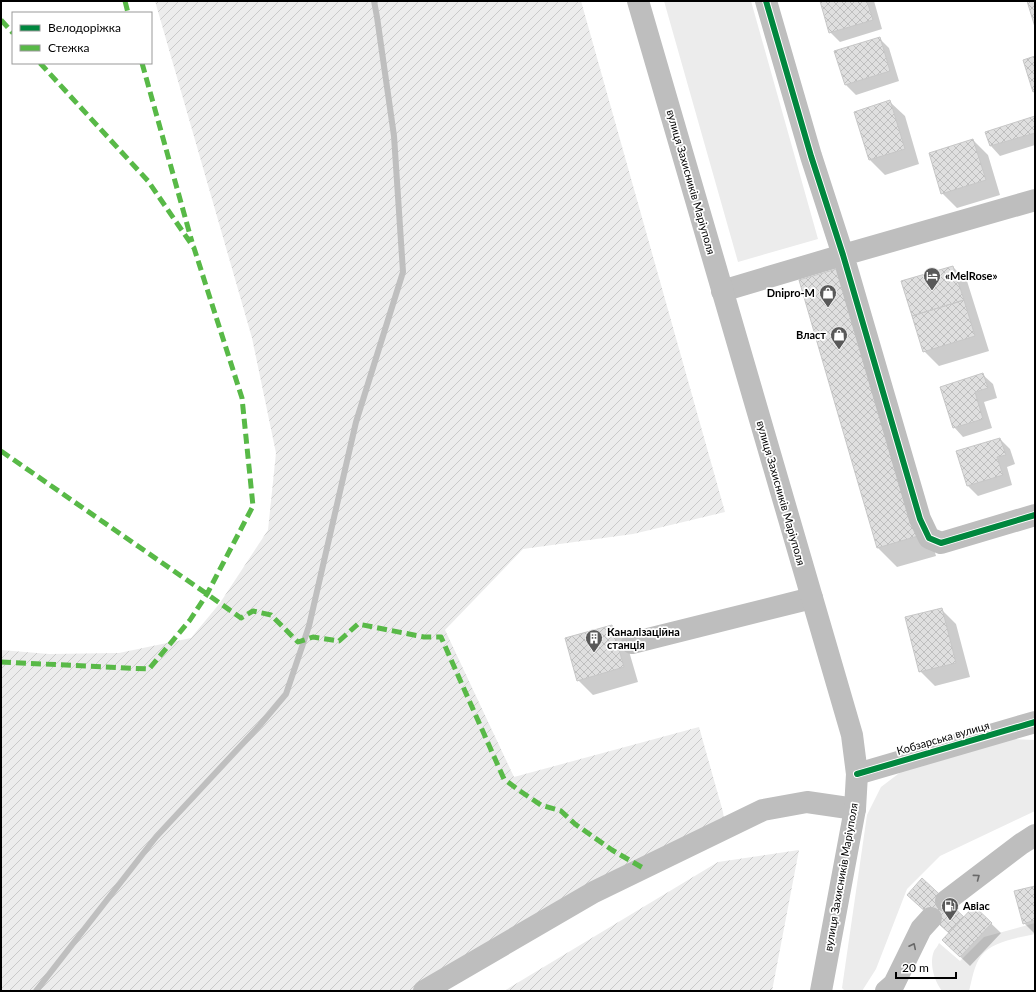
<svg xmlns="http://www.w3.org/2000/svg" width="1036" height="992" viewBox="0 0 1036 992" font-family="Lato,sans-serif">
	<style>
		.grass { fill: #ececec }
		.garden { fill: url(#garden-furrows) }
		.shadow { fill: #0003 }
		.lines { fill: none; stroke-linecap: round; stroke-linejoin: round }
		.stream { stroke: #bfbfbf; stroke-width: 6 }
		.building { fill: url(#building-cross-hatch); stroke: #c7c7c7 }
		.minor { stroke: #bebebe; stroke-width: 22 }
		.major { stroke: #bebebe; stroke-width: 22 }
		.quiet { stroke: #58b947; stroke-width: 5; stroke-dasharray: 10 5; stroke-linecap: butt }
		.cycleway-casing { stroke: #fff; stroke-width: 8 }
		.cycleway { stroke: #00873e; stroke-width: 6 }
		.oneway { stroke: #686868 }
		.labels { text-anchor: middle; stroke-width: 3.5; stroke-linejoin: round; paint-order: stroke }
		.street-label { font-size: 11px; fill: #000; stroke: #fff }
		.poi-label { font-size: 11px; font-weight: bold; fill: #000; stroke: #fff; text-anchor: start }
	</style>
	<defs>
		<pattern id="garden-furrows" width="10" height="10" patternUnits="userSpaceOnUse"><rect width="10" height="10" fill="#ececec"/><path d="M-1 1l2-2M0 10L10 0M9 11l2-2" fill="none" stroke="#c9c9c9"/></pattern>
		<pattern id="building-cross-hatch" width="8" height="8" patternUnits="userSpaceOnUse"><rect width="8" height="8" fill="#dfdfdf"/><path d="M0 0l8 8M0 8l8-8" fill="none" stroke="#bebebe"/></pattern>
	</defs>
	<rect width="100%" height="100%" fill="#fff"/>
	<path class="grass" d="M664 1H751L818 239 738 262Z
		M1012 739 1035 740V811L940 856 907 889 876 969 862 991H845L842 988 867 815 881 787 902 771Z
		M1035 923V934C1018 938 992 941 981 956 974 965 972 980 969 991H942C934 981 929 963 934 951 935 949 938 946 939 943L960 961 984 937Z"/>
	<path class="garden" d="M155 1H581L725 512 633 534 523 549 445 630 514 777 699 727 723 812 725 828 424 991H1V650L49 654 119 653 191 638 220 603 268 530 276 453 252 338Z
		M799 850 772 991H504L718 862Z"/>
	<path class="shadow" d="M821 1H874L882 29 840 42 830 32Z
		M879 38 889 48 899 81 856 95 846 85Z
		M890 102 905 116 919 164 885 175 870 160 855 112Z
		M1035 117V145L1000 156 991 146 986 132Z
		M973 140 988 155 1000 195 957 208 942 193Z
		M953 267 967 281 989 351 939 366 924 351Z
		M859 289 936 556 897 567 878 548Z
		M983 375 993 384 997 398 984 402 992 428 963 437 954 427Z
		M1000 439 1010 449 1015 464 1007 467 1012 485 978 496 968 486 957 452Z
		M941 609 956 624 970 677 935 686 920 671Z
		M611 626 626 641 638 682 593 695 578 680Z
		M1035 887V933H1034L1024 923Z
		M974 907 1001 933 970 966 953 950 950 934Z"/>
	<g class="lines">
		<path class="stream" d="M36 991 156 837 260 725 286 694 309 626 356 422 403 272 394 136 377 17 374 1"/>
	</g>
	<path class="building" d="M820 1H867L873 20 829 33Z
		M1027 1H1035V27Z
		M880 37 890 71 845 85 834 51Z
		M1035 56V91L1033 92 1023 60Z
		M890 100 905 149 869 160 854 112Z
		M1035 116V133L990 146 985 132Z
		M973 139 986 180 941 194 929 153Z
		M953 266 964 300 912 316 901 281Z
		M840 268 918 536 877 548 799 280Z
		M964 300 975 336 923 352 912 316Z
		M983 373 988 388 975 392 983 419 953 428 940 387Z
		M1000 438 1006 455 997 457 1003 475 967 486 956 451Z
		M942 608 956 663 919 672 905 617Z
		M612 625 624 667 577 681 565 638Z
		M922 878 964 917 949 933 907 895Z
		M1035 886V920L1023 924 1014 891Z
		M974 906 992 923 960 957 942 940Z"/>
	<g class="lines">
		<path class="minor" d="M766 1 811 156 843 255 920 519 929 538 941 543 1035 515
			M722 291 843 255 1035 200
			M632 643 812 598
			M857 774 1035 722
			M946 901 1021 844 1035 835
			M424 991 594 892 763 810 807 802 855 809
			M886 991 894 984 921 929 931 918"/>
		<path class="major" d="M638 1 852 735 857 774 855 809 821 991"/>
		<path class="quiet" d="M125 1 128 13
			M1 20 13 33
			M142 63 192 242
			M1 451 207 594 241 618 253 611 271 615 298 642 313 637 339 641 358 624 424 637H441L504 779 520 791 541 805 561 811 575 824 612 850 643 868
			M1 662 149 669 190 620 207 594 253 506 242 398 194 248 148 181 40 63"/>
		<g class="cycleway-casing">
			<path id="cycleway" d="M766 1 811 156 843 255 920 519 929 538 941 543 1035 515
				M857 774 1035 722"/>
		</g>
		<use href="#cycleway" class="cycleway"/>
	</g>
	<defs><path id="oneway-chevron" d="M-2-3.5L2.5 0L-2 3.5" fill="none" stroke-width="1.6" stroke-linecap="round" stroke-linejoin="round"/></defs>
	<g class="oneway">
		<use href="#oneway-chevron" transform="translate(977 877) rotate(-37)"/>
		<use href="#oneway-chevron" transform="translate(913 946) rotate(-64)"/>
	</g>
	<defs>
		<g id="hotel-pin" transform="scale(0.9)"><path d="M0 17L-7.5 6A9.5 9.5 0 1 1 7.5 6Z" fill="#595959" stroke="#fff"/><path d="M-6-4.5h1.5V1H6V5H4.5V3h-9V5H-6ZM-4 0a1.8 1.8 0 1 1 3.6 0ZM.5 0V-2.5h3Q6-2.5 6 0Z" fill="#fff"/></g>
		<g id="shop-pin" transform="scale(0.9)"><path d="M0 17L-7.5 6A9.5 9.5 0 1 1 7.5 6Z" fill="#595959" stroke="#fff"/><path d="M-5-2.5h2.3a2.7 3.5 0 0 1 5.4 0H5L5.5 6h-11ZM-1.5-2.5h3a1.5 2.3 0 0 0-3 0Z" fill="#fff"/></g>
		<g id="building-pin" transform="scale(0.9)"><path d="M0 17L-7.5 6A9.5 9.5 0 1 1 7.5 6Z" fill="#595959" stroke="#fff"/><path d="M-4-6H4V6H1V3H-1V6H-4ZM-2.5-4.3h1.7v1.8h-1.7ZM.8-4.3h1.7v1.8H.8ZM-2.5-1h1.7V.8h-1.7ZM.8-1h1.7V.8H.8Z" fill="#fff"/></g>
		<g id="fuel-pin" transform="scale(0.9)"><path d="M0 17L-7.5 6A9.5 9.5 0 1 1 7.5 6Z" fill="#595959" stroke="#fff"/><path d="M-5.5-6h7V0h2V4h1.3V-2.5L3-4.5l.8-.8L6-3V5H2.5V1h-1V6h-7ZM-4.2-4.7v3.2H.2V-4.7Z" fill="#fff"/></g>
	</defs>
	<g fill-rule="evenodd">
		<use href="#hotel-pin" x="932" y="276"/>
		<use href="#shop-pin" x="828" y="293"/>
		<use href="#shop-pin" x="839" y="335"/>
		<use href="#building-pin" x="594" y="638"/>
		<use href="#fuel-pin" x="950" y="906"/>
	</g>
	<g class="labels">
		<g class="street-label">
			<text transform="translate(691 182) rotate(74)" y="4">вулиця Захисників Маріуполя</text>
			<text transform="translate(781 493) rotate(74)" y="4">вулиця Захисників Маріуполя</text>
			<text transform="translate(943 738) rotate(-16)" y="4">Кобзарська вулиця</text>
			<text transform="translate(841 877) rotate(-80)" y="4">вулиця Захисників Маріуполя</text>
		</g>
		<g class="poi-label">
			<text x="945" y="280">«MelRose»</text>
			<text x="815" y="297" text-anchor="end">Dnipro-M</text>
			<text x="826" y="339" text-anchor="end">Власт</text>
			<text x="607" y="636">Каналізаційна<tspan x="607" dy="13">станція</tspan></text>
			<text x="963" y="910">Авіас</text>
		</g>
	</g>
	<rect width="1036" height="992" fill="none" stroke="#000000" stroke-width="4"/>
	<rect x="12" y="12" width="140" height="52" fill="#ffffff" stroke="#999999"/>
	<rect x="20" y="25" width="20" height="6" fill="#00873e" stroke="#999999"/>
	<text x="48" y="32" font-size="12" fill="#000000">Велодоріжка</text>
	<rect x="20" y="45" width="20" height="6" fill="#58b947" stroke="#999999"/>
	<text x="48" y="52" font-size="12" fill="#000000">Стежка</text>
	<path d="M896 972v6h60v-6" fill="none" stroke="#000000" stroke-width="2"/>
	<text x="902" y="972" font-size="12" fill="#000000" stroke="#ffffff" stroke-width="3" paint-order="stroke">20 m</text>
</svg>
